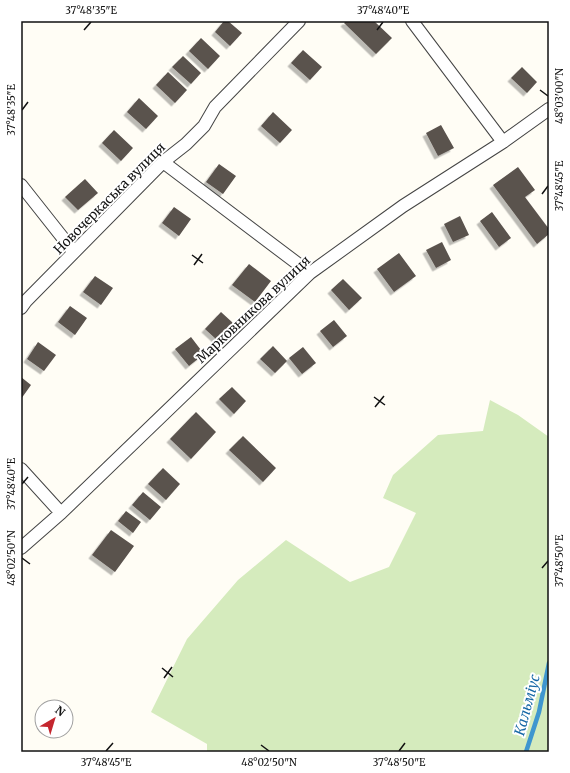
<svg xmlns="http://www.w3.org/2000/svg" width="570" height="773" viewBox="0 0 570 773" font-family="Merriweather,serif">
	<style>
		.green { fill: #d5ebbd }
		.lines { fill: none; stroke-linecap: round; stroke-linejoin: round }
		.stream { stroke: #3f96cf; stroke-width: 4.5 }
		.building { fill: #5a524d; filter: url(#shadow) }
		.minor-casing { stroke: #444; stroke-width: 14 }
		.minor { stroke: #fff; stroke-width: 12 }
		.ticks { fill: none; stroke: #111; stroke-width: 1.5 }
		.labels { text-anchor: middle; stroke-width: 4; stroke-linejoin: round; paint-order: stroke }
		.street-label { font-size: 13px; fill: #111; stroke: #fff }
		.water-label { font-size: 14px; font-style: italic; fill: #1768a6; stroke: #fff }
		.neatline { fill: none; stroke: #111; stroke-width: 1.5 }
		.ticks-label { font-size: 10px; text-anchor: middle; fill: #111 }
	</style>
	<defs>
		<filter id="shadow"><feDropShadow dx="-3.5" dy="3.5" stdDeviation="0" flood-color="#0004"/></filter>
	</defs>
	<rect width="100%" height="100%" fill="#fffdf5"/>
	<path class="green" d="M490 400 518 415 549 437V752H207V744L151 712 187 639 238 580 286 540 350 582 389 567 416 513 383 498 393 475 438 435 483 431Z"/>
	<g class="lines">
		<path class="stream" d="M526 752 539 712 549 663"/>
	</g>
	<path class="building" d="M224 21H228L242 33 230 46 215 32Z
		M346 21H374L392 38 376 54 344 23Z
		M201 38 220 56 208 69 189 51Z
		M303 50 322 67 310 80 291 63Z
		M183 56 201 73 191 84 172 67Z
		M522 67 537 82 527 93 511 78Z
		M168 72 187 90 175 103 156 85Z
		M139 98 158 116 146 129 127 112Z
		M273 112 292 130 280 143 261 126Z
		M441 125 454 148 438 156 426 133Z
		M114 130 133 148 121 161 102 143Z
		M219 164 236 176 223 194 206 182Z
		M518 167 535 190 525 197 549 229V234L537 244 493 185Z
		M85 179 98 193 78 210 65 197Z
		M174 207 191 219 179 236 162 223Z
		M492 212 511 238 499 247 480 221Z
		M460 216 469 235 453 242 444 224Z
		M442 242 451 260 436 268 426 250Z
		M399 253 416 276 394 292 377 269Z
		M249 264 271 281 255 302 232 285Z
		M95 276 113 288 101 305 83 292Z
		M343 279 362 298 349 310 331 290Z
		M70 306 87 318 75 335 58 322Z
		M221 312 233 323 217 340 205 329Z
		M334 320 347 336 333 347 320 331Z
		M191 337 204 354 189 366 175 349Z
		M38 342 56 355 44 371 27 359Z
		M273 346 287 361 275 373 260 359Z
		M303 347 316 363 302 374 289 358Z
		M21 377 31 385 21 399Z
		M232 387 246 401 234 414 219 399Z
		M196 412 216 432 191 459 170 439Z
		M243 436 276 468 263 482 229 450Z
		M163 468 180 484 166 500 148 484Z
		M143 492 161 507 150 520 132 505Z
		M126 511 141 522 133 533 118 521Z
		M111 530 134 546 115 572 92 555Z"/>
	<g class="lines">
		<g class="minor-casing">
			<path id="minor" d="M412 21 503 142
				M163 162 310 273
				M21 185 74 252
				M21 308 26 301 163 162 186 144 204 126 215 107 299 21
				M21 469 61 513
				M21 548 61 513 310 273 403 206 503 142 549 109"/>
		</g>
		<use href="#minor" class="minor"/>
	</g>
	<path class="ticks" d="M84 30 91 22M377 30 383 22M540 90 548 96M22 110 28 102M542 194 548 186M192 255 203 263M194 265 202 254M374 397 385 405M375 407 384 396M22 484 28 477M22 558 30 564M542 568 548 561M162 668 173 677M164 678 172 667M261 745 269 751M106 751 113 743M399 751 405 743"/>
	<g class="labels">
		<g class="street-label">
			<text transform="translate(109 198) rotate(-45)" y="5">Новочеркаська вулиця</text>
			<text transform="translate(253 309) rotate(-43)" y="5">Марковникова вулиця</text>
		</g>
		<g class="water-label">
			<text transform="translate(527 705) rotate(-75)" y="5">Кальміус</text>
		</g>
	</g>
	<rect width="570" height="773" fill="none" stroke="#ffffff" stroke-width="44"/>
	<g transform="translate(54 719) rotate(38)"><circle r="19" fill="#ffffff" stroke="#a0a0a0"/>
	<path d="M0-3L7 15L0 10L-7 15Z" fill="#c4262e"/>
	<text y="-6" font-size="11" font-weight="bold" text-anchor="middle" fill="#111111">N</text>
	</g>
	<rect x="22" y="22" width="526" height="729" class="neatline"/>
	<g class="ticks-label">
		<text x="91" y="14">37°48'35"E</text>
		<text x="383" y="14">37°48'40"E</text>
		<text transform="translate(559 96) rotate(-90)" y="4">48°03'00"N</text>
		<text transform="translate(11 110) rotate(-90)" y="4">37°48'35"E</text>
		<text transform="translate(559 186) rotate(-90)" y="4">37°48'45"E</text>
		<text transform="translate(11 484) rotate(-90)" y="4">37°48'40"E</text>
		<text transform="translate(11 558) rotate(-90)" y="4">48°02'50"N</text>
		<text transform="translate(559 561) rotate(-90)" y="4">37°48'50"E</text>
		<text x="106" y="766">37°48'45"E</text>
		<text x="269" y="766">48°02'50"N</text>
		<text x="399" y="766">37°48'50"E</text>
	</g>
</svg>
